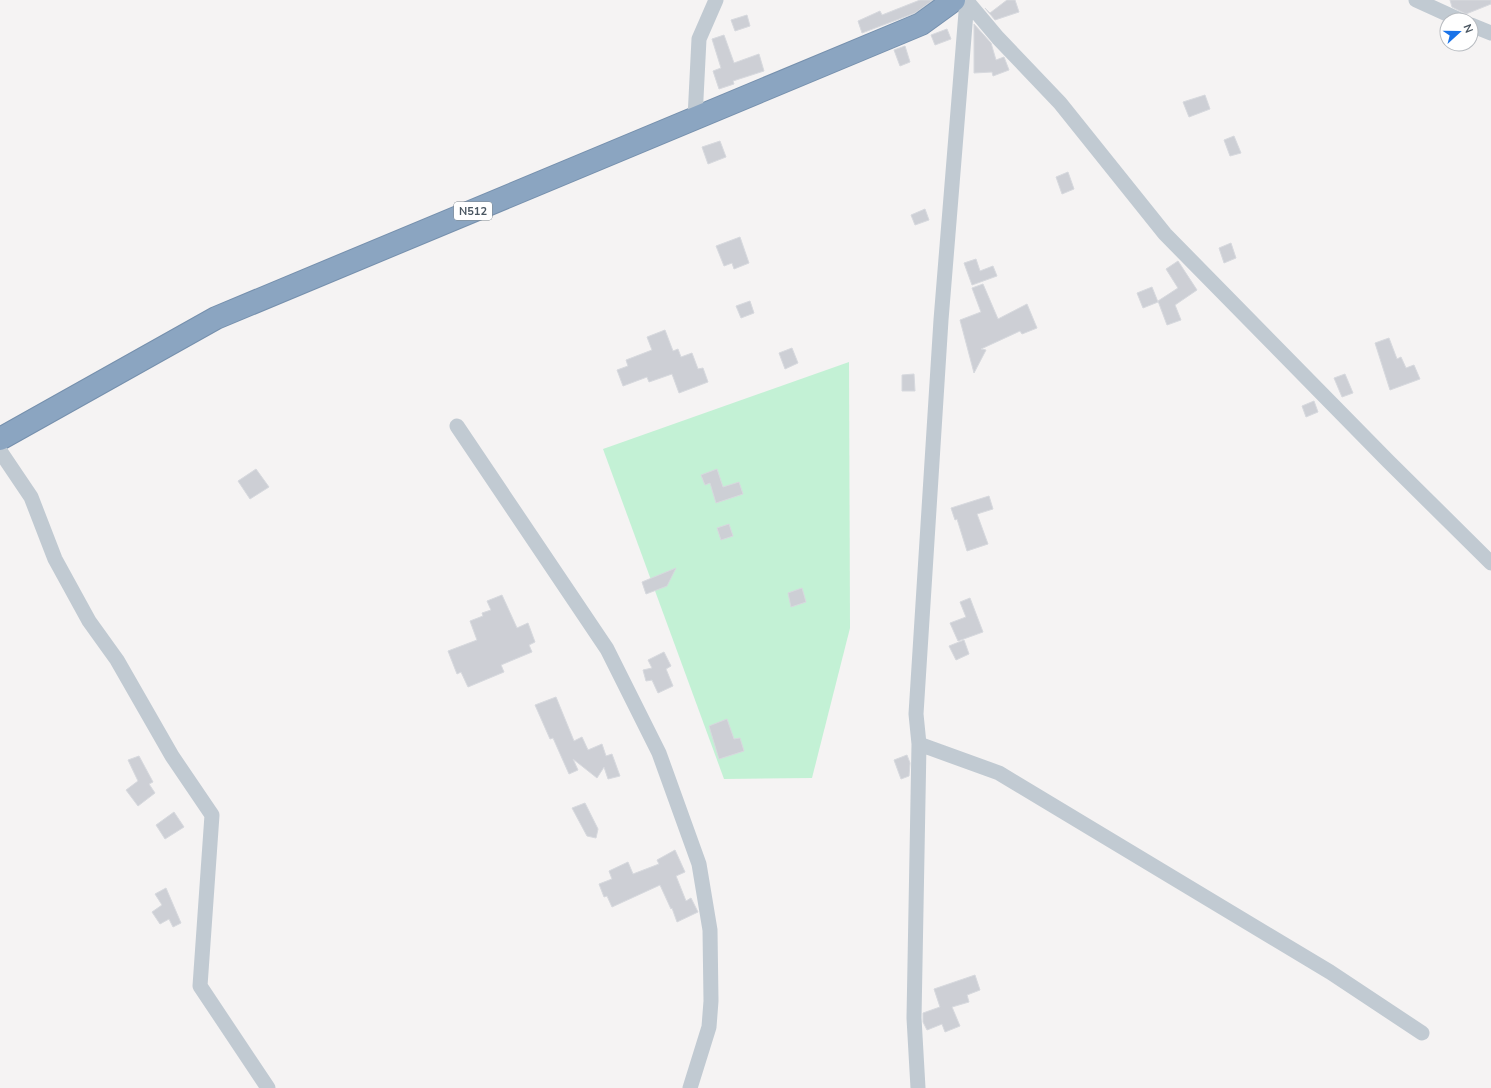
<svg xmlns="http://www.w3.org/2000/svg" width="1491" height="1088" viewBox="0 0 1491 1088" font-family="'Nunito Sans',sans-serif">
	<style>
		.green { fill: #c3f1d5 }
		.building { fill: #cdcfd5; stroke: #d7d9de }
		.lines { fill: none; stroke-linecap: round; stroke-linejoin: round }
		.highway-casing { stroke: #7690ad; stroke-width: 24 }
		.street { stroke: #c1cad2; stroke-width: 15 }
		.highway { stroke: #8ba5c1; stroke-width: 22 }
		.labels { text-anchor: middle; stroke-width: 3; stroke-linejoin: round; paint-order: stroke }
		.shield { fill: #fff; stroke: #808990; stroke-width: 1 }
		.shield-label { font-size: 11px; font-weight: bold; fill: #4a5661 }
	</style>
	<rect width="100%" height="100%" fill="#f5f3f3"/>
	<path class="green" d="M849 362 850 628 812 778 724 779 603 449Z"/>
	<path class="building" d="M920 0H933L915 13 862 33 858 21 880 11 882 15Z
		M1007 0H1015L1019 12 995 20 985 8 990 13Z
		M1450 0H1491V4L1466 14 1452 7Z
		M747 15 750 26 735 31 731 20Z
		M974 24 991 43 996 60 1004 57 1009 70 993 76 992 72 974 73Z
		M947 29 951 39 935 45 931 35Z
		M724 35 734 63 759 54 764 71 733 81 734 84 719 89 713 71 721 68 712 39Z
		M905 46 910 62 900 66 894 50Z
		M1205 95 1210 109 1189 117 1183 102Z
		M1234 136 1241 153 1230 156 1224 140Z
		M720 141 726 157 708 164 702 147Z
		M1068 172 1074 189 1062 194 1056 177Z
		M925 209 929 220 915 225 911 215Z
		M740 237 749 263 734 269 732 263 724 266 716 246Z
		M1231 243 1236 258 1224 263 1219 248Z
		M976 259 980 271 993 266 997 276 972 285 964 263Z
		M1178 261 1197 290 1175 305 1181 320 1167 325 1158 301 1178 288 1166 269Z
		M983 284 998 319 1027 304 1037 328 1022 334 1020 331 981 349 986 350 974 373 960 320 981 312 972 288Z
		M1152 287 1158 302 1143 308 1137 293Z
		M750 301 754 313 741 318 736 306Z
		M665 330 673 351 678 349 681 357 692 353 698 369 703 368 708 382 679 393 672 374 649 382 647 377 623 386 617 370 628 366 626 360 652 350 647 337Z
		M1389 338 1397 359 1401 357 1406 368 1414 365 1420 379 1390 390 1375 343Z
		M792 348 798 363 785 369 779 353Z
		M914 374 915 391H902V375Z
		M1345 374 1353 393 1342 397 1334 378Z
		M1314 401 1318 412 1306 417 1302 406Z
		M256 469 269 487 250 499 238 481Z
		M717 469 723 487 739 482 743 494 716 503 710 483 705 485 701 475Z
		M989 496 993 509 977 514 988 544 967 551 957 519 955 520 951 508Z
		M729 524 733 536 721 540 717 528Z
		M676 568 667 586 646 594 642 582Z
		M802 588 806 602 791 607 788 593Z
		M502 595 517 628 528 623 535 642 529 645 532 652 501 665 504 672 468 687 461 672 457 674 448 651 477 640 470 621 483 616 482 613 491 610 487 601Z
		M970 598 983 632 958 641 950 623 966 617 960 602Z
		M964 640 969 654 956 660 949 646Z
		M664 652 671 666 666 669 673 686 658 693 652 680 646 681 643 670 652 668 648 660Z
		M556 697 574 741 582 737 588 750 602 744 606 756 612 754 620 776 608 779 604 767 597 778 573 759 578 770 569 774 553 738 550 739 535 705Z
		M727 719 734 739 740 738 744 751 719 759 709 726Z
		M907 755 910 763 909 776 901 779 894 760Z
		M139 756 153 782 149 784 155 793 138 806 126 790 138 781 128 760Z
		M585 803 598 829 596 838 587 836 572 808Z
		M174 812 184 827 165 839 156 825Z
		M675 850 685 872 676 876 686 901 691 898 698 912 677 922 672 908 671 909 660 885 612 907 607 896 604 897 599 884 612 879 609 871 628 862 633 874 659 864 657 860Z
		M166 888 181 923 173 927 169 919 160 924 152 912 162 905 155 894Z
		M975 975 980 990 967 995 969 1002 952 1007 960 1026 945 1032 942 1024 927 1030 923 1022V1013L940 1007 934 989Z"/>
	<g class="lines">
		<g class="highway-casing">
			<path id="highway" d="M0 439 216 318 921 24 954 0"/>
		</g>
		<path class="street" d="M966 0 998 38 1060 103 1165 234 1388 461 1491 563
			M1416 0 1460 20
			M1471 25 1491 33
			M695 118 699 39 716 0
			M457 426 607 649 659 753 699 864 710 930 711 1001 709 1027 690 1088
			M0 451 31 497 55 559 89 621 117 660 172 756 212 815 200 986 268 1088
			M919 744 999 773 1330 972 1422 1033
			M918 1088 914 1018 919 744 916 714 941 320 967 0"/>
		<use href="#highway" class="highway"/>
	</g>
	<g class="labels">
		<rect class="shield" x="454" y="202" width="38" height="18" rx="3"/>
		<g class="shield-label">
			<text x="473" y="215">N512</text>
		</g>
	</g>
	<g transform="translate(1459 32) rotate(69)"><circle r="19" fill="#ffffff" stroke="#b7bbc0"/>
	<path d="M0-3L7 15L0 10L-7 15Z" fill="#1a73e8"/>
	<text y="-6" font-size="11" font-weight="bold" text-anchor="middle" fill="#4a5661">N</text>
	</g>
</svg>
